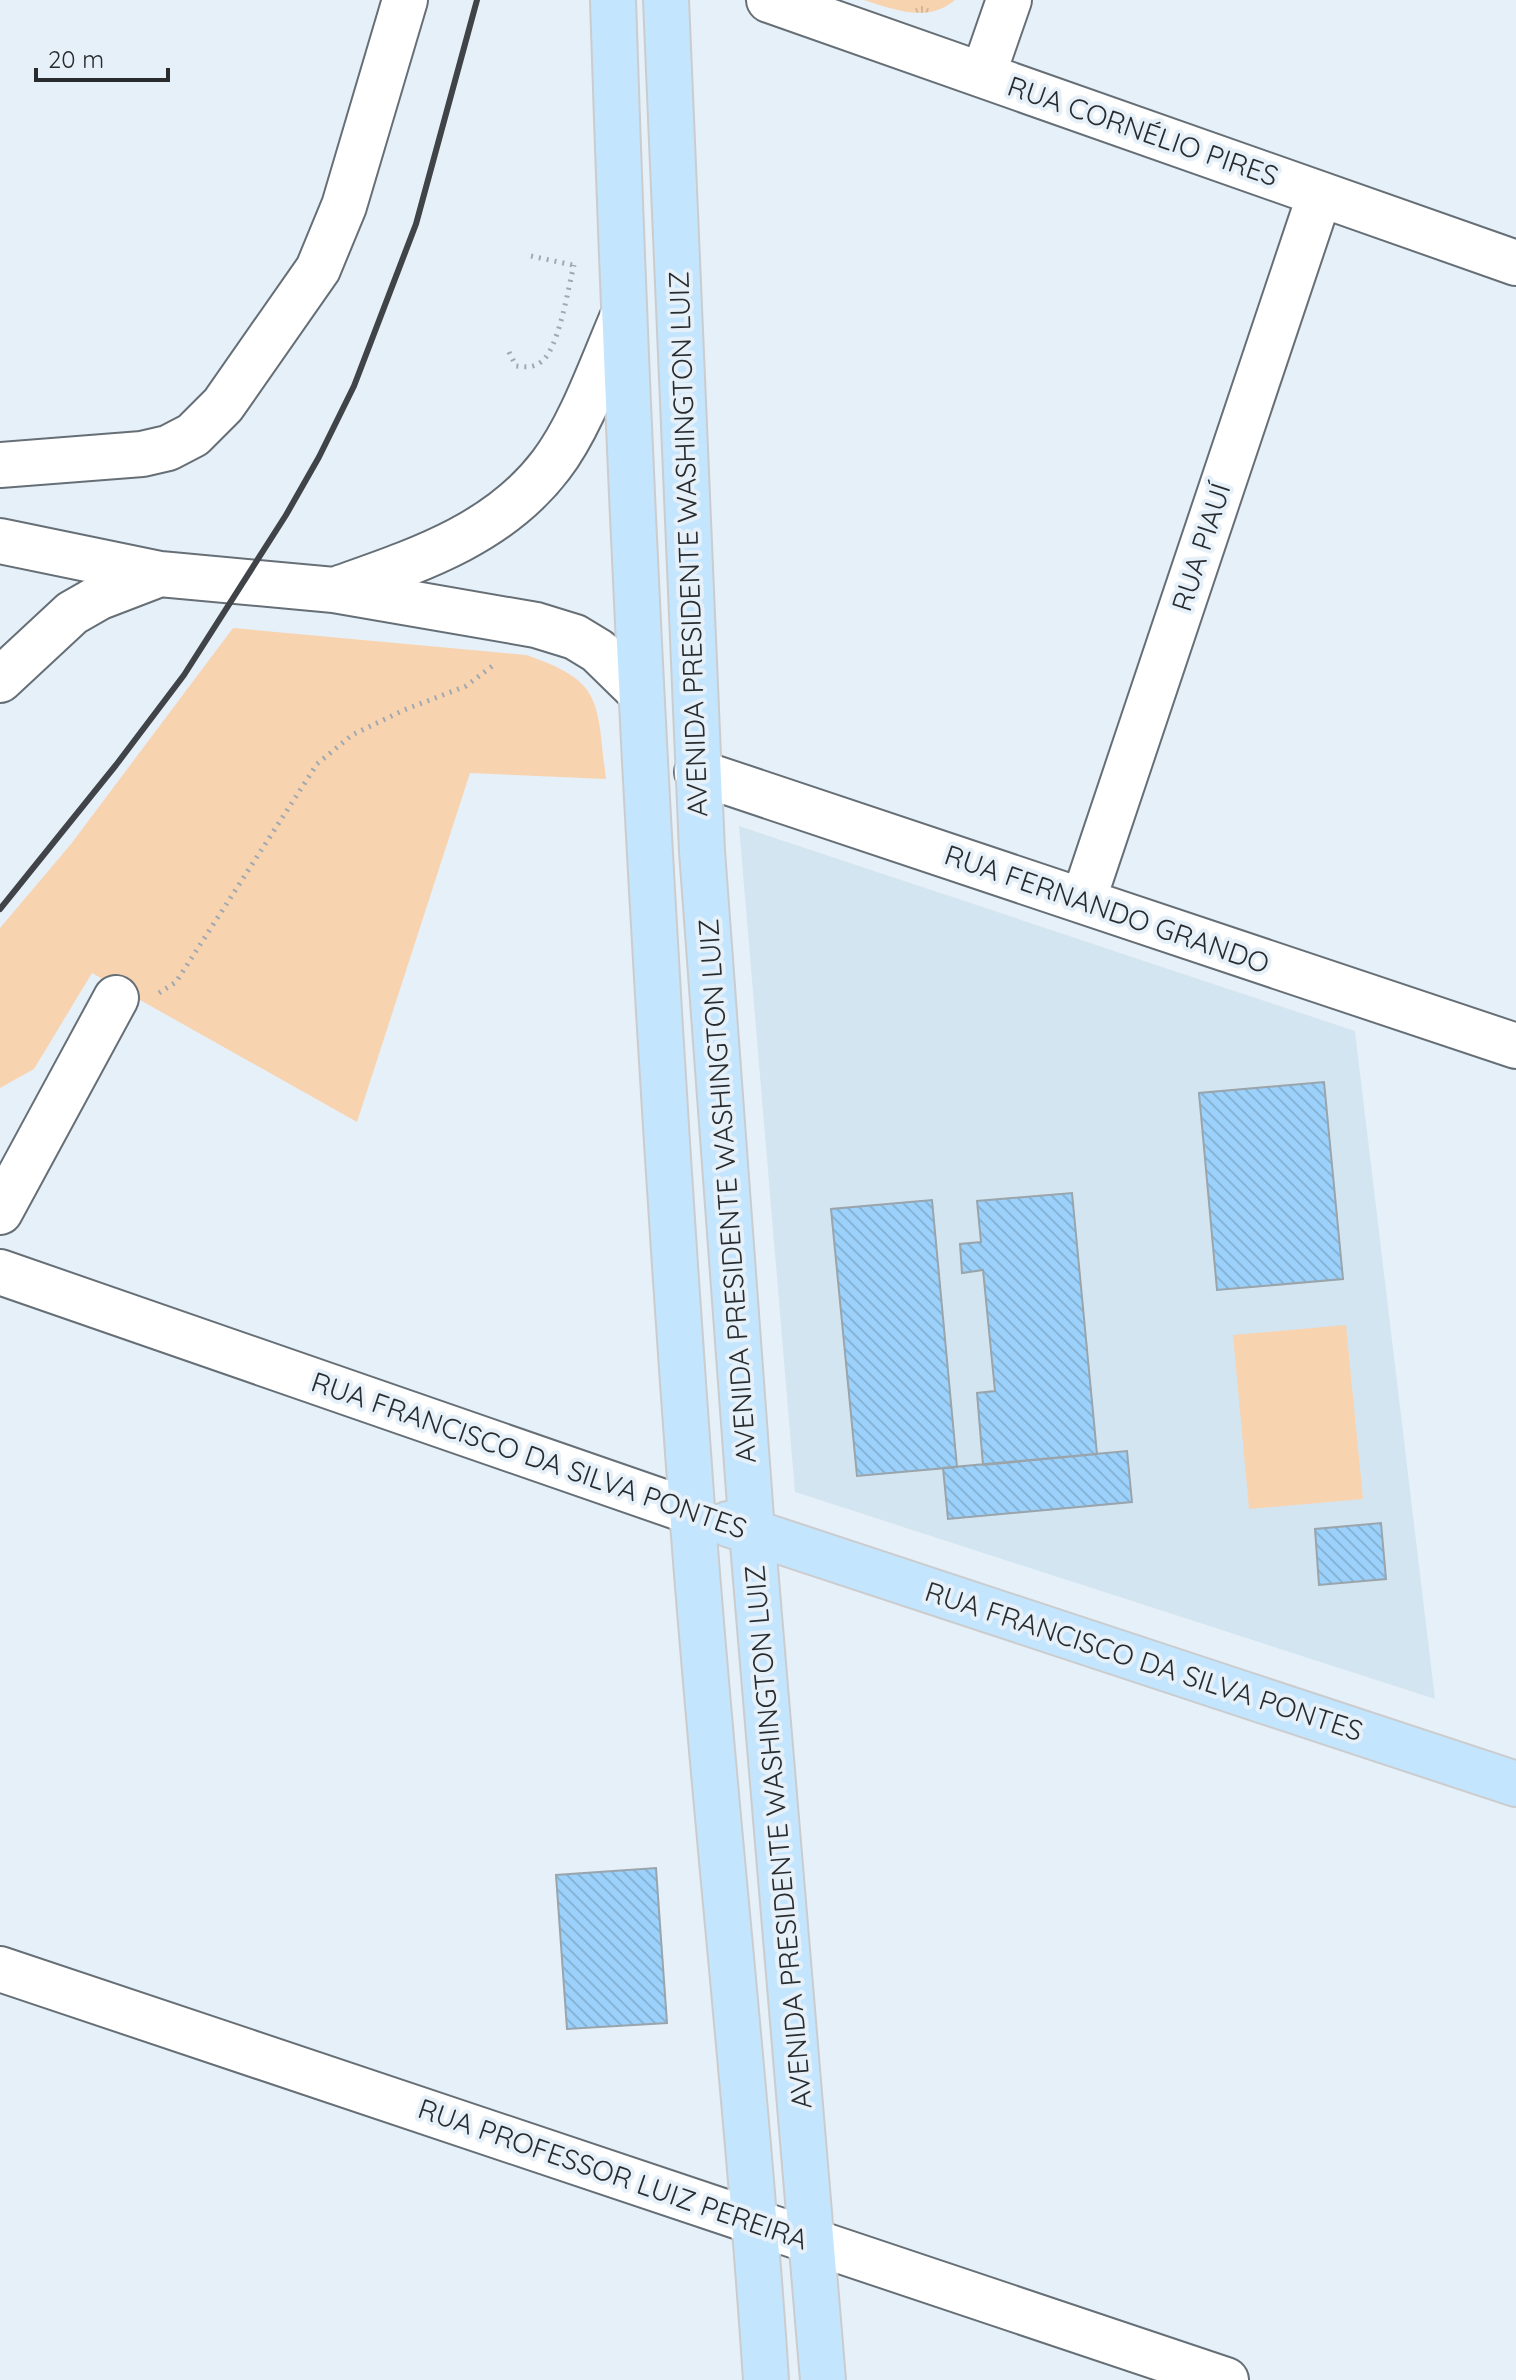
<svg xmlns="http://www.w3.org/2000/svg" width="1516" height="2380" viewBox="0 0 1516 2380" font-family="Quicksand,sans-serif">
	<style>
		.built { fill: #d4e5f2 }
		.green { fill: #f8d3b0 }
		.park { fill: url(#park-tufts) }
		.building { fill: url(#building-back-hatch); stroke: #9aa4ab; stroke-width: 2 }
		.lines { fill: none; stroke-linecap: round; stroke-linejoin: round }
		.minor-casing { stroke: #666f76; stroke-width: 48 }
		.major-casing { stroke: #cbcccd; stroke-width: 48 }
		.path { stroke: #a1a9b0; stroke-width: 5; stroke-dasharray: 2 6; stroke-linecap: butt }
		.minor { stroke: #fff; stroke-width: 44 }
		.major { stroke: #c4e5fe; stroke-width: 44 }
		.rail { stroke: #404448; stroke-width: 6 }
		.labels { text-anchor: middle; stroke-width: 8; stroke-linejoin: round; paint-order: stroke }
		.street-label { font-size: 28px; fill: #282c2f; stroke: #e6f0f9 }
	</style>
	<defs>
		<pattern id="park-tufts" width="24" height="20" patternUnits="userSpaceOnUse" patternTransform="scale(2)"><rect width="24" height="20" fill="#f8d3b0"/><path d="M3 7l-1-3M5 7V3M7 7l1-3M15 17l-1-3M17 17v-4M19 17l1-3" fill="none" stroke="#d5b598"/></pattern>
		<pattern id="building-back-hatch" width="6" height="6" patternUnits="userSpaceOnUse" patternTransform="scale(2)"><rect width="6" height="6" fill="#9bd1fb"/><path d="M-1 5l2 2M0 0l6 6M5-1l2 2" fill="none" stroke="#86b4d7"/></pattern>
	</defs>
	<rect width="100%" height="100%" fill="#e6f0f9"/>
	<path class="built" d="M739 826 1355 1031 1435 1699 795 1492Z"/>
	<path class="green" d="M233 628 526 655C606 682 596 703 606 779L470 773 357 1122 92 973 34 1069 0 1088V928L71 844Z
		M1346 1325 1363 1499 1249 1509 1233 1335Z"/>
	<path class="park" d="M864 0H955C928 23 895 10 864 0Z"/>
	<path class="building" d="M1324 1082 1343 1279 1217 1290 1199 1093Z
		M1072 1193 1097 1454 983 1465 977 1393 995 1391 983 1270 962 1273 960 1244 981 1242 977 1201Z
		M932 1200 957 1467 857 1476 831 1209Z
		M1127 1451 1132 1502 948 1519 943 1468Z
		M1381 1523 1386 1579 1319 1585 1315 1529Z
		M656 1868 667 2023 567 2029 556 1875Z"/>
	<g class="lines">
		<g class="minor-casing">
			<path id="minor" d="M769 0 1516 263
				M983 75 1009 0
				M0 465 142 454 168 448 193 435 223 405 318 269 344 206 405 0
				M0 541 160 574 334 590 536 625 575 637 598 651 640 692
				M337 589C416 561 498 535 551 465 581 426 603 362 623 316
				M0 680 72 613 100 597 160 574
				M697 772 1516 1046
				M1083 901 1320 194
				M0 1212 116 998
				M0 1272 692 1512
				M0 1969 1226 2380"/>
		</g>
		<g class="major-casing">
			<path id="major" d="M613 0C629 503 655 1006 692 1508 713 1799 747 2089 766 2380
				M666 0 702 851 752 1532 823 2380
				M728 1524 1516 1784"/>
		</g>
		<path class="path" d="M531 256 577 266
			M509 352 516 366C525 367 533 368 541 362 559 349 568 288 574 265
			M159 993 176 982 317 764 352 735 404 710 466 686 495 664"/>
		<use href="#minor" class="minor"/>
		<use href="#major" class="major"/>
		<path class="rail" d="M0 909 116 765 184 675 286 515 319 457 354 386 416 224 477 0"/>
	</g>
	<g class="labels">
		<g class="street-label">
			<text transform="translate(1143 131) rotate(19)" y="10">RUA CORNÉLIO PIRES</text>
			<text transform="translate(688 544) rotate(-92)" y="10">AVENIDA PRESIDENTE WASHINGTON LUIZ</text>
			<text transform="translate(1201 547) rotate(-72)" y="10">RUA PIAUÍ</text>
			<text transform="translate(1107 909) rotate(19)" y="10">RUA FERNANDO GRANDO</text>
			<text transform="translate(727 1191) rotate(-94)" y="10">AVENIDA PRESIDENTE WASHINGTON LUIZ</text>
			<text transform="translate(529 1455) rotate(19)" y="10">RUA FRANCISCO DA SILVA PONTES</text>
			<text transform="translate(1144 1661) rotate(18)" y="10">RUA FRANCISCO DA SILVA PONTES</text>
			<text transform="translate(778 1837) rotate(-95)" y="10">AVENIDA PRESIDENTE WASHINGTON LUIZ</text>
			<text transform="translate(613 2174) rotate(19)" y="10">RUA PROFESSOR LUIZ PEREIRA</text>
		</g>
	</g>
	<path d="M36 68v12h132v-12" fill="none" stroke="#282c2f" stroke-width="4"/>
	<text x="48" y="68" font-size="24" fill="#282c2f" stroke="#e6f0f9" stroke-width="6" paint-order="stroke">20 m</text>
</svg>
